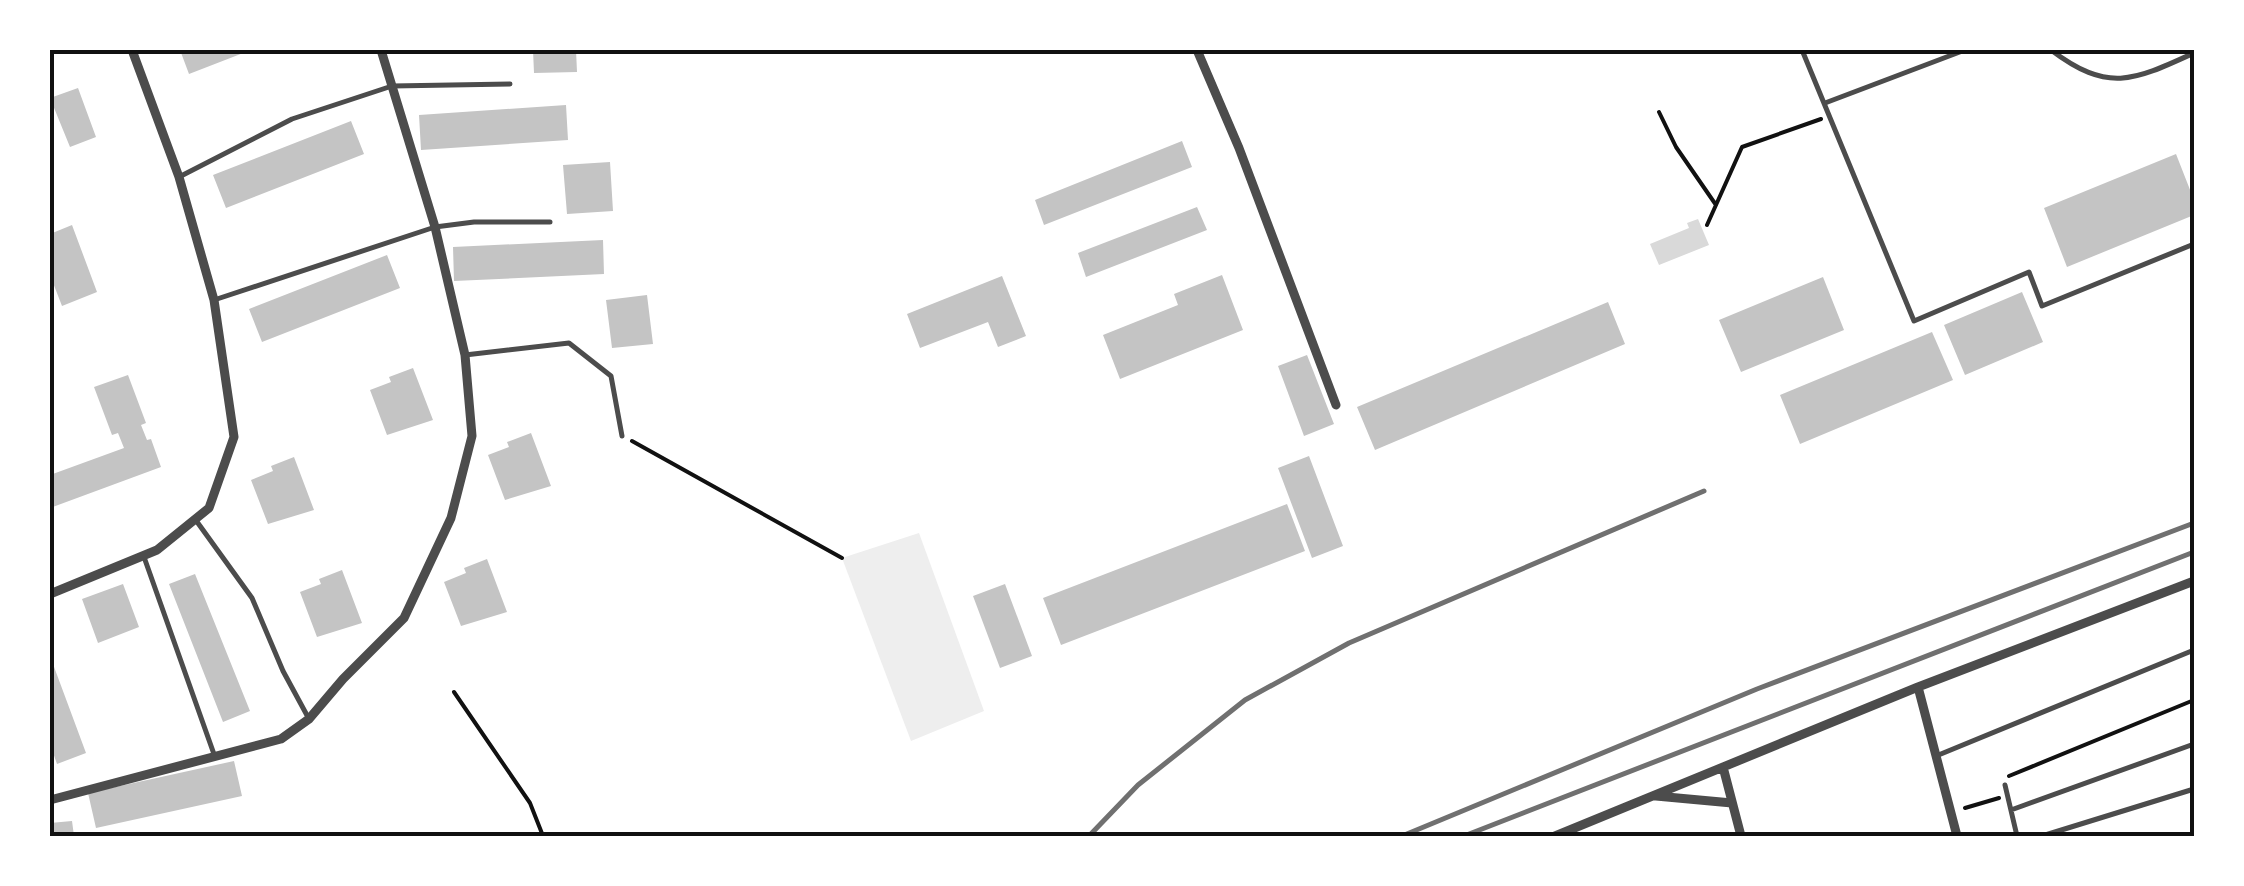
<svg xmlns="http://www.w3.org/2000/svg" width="2244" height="886" viewBox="0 0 2244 886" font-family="'PT Sans Narrow',sans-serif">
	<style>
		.green { fill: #eee }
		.water { fill: #d9d9d9 }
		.building { fill: #c4c4c4 }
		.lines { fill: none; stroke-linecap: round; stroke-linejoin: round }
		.path { stroke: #111; stroke-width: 4 }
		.service { stroke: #4c4c4c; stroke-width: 5 }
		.minor { stroke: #4c4c4c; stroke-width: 9 }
		.rail { stroke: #707070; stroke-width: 5 }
		.neatline { fill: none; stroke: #111; stroke-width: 4 }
	</style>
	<rect width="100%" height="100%" fill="#fff"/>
	<path class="green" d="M919 533 984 711 911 741 842 558Z"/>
	<path class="water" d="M1698 219 1709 245 1659 265 1650 244 1689 228 1687 223Z"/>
	<path class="building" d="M180 50H251L189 74Z
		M533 50H576L577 72 534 73Z
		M78 88 96 137 70 147 50 98Z
		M566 105 568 140 421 150 419 115Z
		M351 121 364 154 226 208 213 175Z
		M1182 141 1192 167 1044 225 1035 200Z
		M2176 154 2194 200V215L2067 267 2044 208Z
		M610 162 613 211 567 214 563 165Z
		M1197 207 1207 230 1086 277 1078 253Z
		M72 225 97 292 62 306 50 275V234Z
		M603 240 604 274 454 281 453 247Z
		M387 255 400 288 262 342 249 309Z
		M1222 275 1243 330 1120 379 1103 335 1178 305 1174 294Z
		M1002 276 1026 336 998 347 988 322 920 348 907 314Z
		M1823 277 1844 330 1741 372 1719 320Z
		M2022 292 2043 342 1965 375 1944 325Z
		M647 295 653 344 612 348 606 300Z
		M1608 302 1625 344 1375 450 1357 407Z
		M1932 332 1953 380 1800 444 1780 395Z
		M1307 355 1334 424 1304 436 1278 366Z
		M413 368 433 420 387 435 370 390 391 382 389 377Z
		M128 375 146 423 141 425 147 440 151 439 161 467 50 508V475L124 448 118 433 112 435 94 387Z
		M531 433 551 486 505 500 488 455 509 447 507 442Z
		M1309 456 1343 546 1312 558 1278 468Z
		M294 457 314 510 268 524 251 480 273 471 271 466Z
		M1287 504 1305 551 1061 645 1043 598Z
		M487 559 507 612 461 626 444 582 466 573 464 568Z
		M342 570 362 623 317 637 300 592 321 584 319 579Z
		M195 574 250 711 223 722 169 584Z
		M123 584 139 627 98 643 82 599Z
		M1005 584 1032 656 1000 668 973 596Z
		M50 656 86 753 57 764 50 744Z
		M234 761 242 796 96 828 88 793Z
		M72 821 74 836H50V823Z"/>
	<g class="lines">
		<path class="path" d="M1659 112 1676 147 1716 205
			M1707 225 1742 147 1821 119
			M632 441 842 558
			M454 692 530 803 543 836
			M2009 776 2194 700
			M1965 808 1999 798"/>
		<path class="service" d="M1802 50 1914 321 2029 272 2042 306 2194 244
			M2051 50C2108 93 2133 81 2194 53
			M1825 103 1965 50
			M179 177 292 119 392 86 510 84
			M214 300 435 227 474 222H550
			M465 355 569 343 611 376 622 436
			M195 519 252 598 283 671 309 719
			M144 557 215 757
			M1936 756 2194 650
			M2005 785 2017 836
			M2011 810 2194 744
			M2042 836 2194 789"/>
		<path class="minor" d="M1197 50 1239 148 1336 405
			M50 594 157 550 209 508 234 437 214 300 179 177 132 50
			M1918 687 1957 836
			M1723 767 1741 836
			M1656 796 1732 803
			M50 800 281 739 309 719 343 679 404 618 451 518 472 436 465 355 435 227 381 50
			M1555 836 1918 687 2194 581"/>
		<path class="rail" d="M1089 836 1138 785 1245 700 1349 643 1704 491
			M1402 836 1757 689 2194 523
			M1464 836 2194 552"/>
	</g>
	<rect width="2244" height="886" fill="none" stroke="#ffffff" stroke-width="105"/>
	<rect x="52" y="52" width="2140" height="782" class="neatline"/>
</svg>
